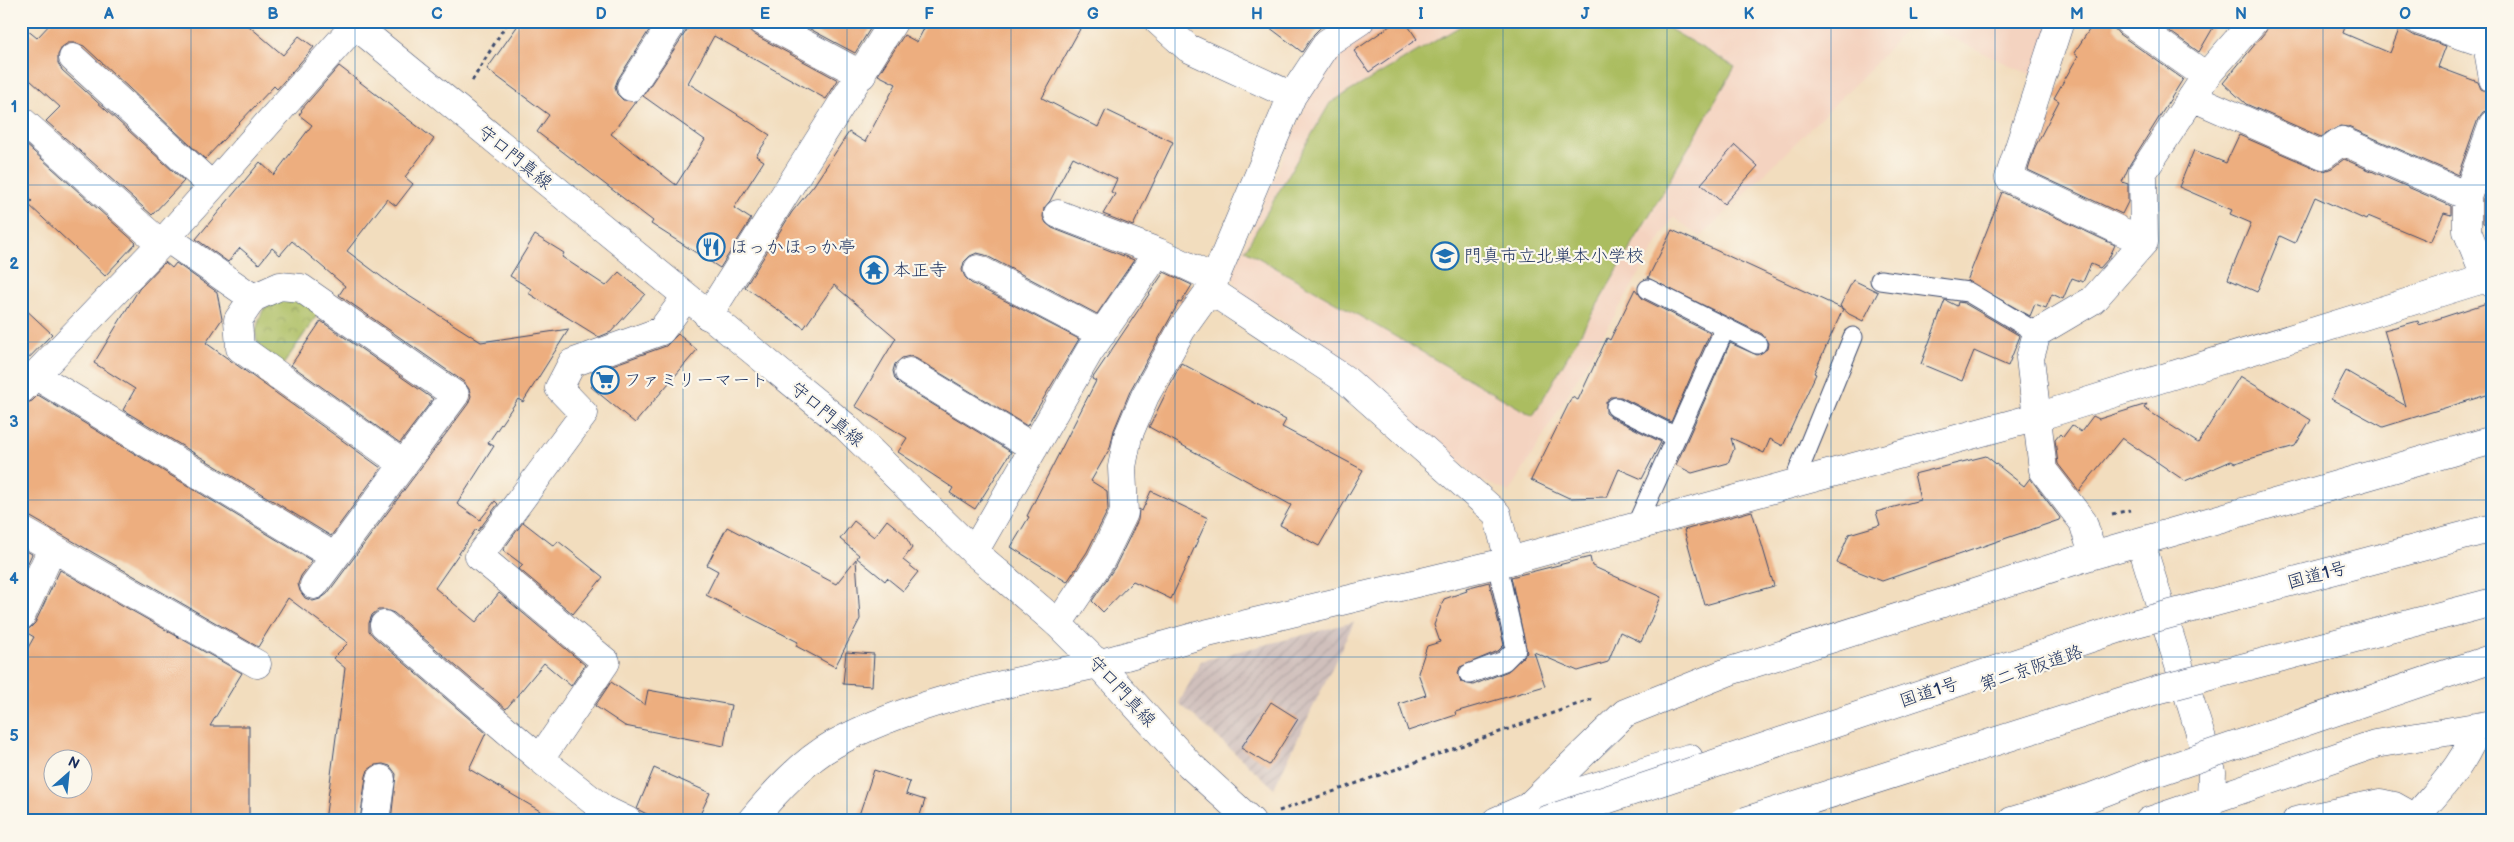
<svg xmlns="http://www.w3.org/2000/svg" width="2514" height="842" viewBox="0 0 2514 842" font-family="'Balsamiq Sans','Klee One',sans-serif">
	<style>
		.built { fill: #f4d3c0 }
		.industrial { fill: url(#industrial-furrows) }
		.park { fill: url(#park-crowns); stroke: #63765f }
		.garden { fill: #abbd60; stroke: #63765f }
		.building { fill: #edae7f; fill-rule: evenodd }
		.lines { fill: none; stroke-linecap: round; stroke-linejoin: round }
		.lane-casing { stroke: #3b496c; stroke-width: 21 }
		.street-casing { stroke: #3b496c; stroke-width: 29 }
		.secondary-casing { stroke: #3b496c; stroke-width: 29 }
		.highway-casing { stroke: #3b496c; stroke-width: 29 }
		.path { stroke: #3b496c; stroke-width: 3; stroke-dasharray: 4 4; stroke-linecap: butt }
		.lane { stroke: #fff; stroke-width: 19 }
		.street { stroke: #fff; stroke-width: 28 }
		.secondary { stroke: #fff; stroke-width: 28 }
		.highway { stroke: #fff; stroke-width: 28 }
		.highway-bridge-casing { stroke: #3b496c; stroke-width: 29; stroke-linecap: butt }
		.highway-bridge { stroke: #fff; stroke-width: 28 }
		.grid { fill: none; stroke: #1f6fb2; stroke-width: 1; stroke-opacity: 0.55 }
		.labels { text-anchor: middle; stroke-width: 4.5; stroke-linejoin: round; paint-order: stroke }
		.street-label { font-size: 18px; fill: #1b2f5e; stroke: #fbf7ec }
		.poi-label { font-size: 18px; fill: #1b2f5e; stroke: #fbf7ec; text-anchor: start }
		.neatline { fill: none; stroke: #1f6fb2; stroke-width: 2 }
		.grid-label { font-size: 16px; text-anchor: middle; font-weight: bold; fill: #1f6fb2 }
	</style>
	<defs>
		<pattern id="industrial-furrows" width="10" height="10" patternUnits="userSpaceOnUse" patternTransform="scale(1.25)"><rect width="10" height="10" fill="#d0c0bc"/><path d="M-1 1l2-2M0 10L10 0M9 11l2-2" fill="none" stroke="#b2a5a4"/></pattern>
		<pattern id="park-crowns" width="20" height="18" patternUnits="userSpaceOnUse" patternTransform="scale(1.25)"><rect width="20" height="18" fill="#abbd60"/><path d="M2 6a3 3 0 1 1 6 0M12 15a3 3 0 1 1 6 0" fill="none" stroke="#8a9a52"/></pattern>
	</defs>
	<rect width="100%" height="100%" fill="#fbf7ec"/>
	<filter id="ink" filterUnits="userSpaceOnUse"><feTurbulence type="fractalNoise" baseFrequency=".02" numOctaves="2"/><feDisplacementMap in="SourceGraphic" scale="10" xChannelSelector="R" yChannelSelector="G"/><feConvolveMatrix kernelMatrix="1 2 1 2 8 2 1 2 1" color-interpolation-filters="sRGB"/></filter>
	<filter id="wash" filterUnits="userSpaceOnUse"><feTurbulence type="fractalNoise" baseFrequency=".0096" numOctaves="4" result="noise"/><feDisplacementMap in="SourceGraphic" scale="20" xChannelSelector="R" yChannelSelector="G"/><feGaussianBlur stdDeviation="1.12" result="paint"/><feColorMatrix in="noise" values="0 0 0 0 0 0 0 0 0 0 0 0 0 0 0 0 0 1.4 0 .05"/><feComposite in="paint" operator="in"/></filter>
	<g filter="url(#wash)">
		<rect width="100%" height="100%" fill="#f2ddbe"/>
		<path class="built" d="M1382 21H1913L1875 64 1701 237 1673 217 1510 492 1480 480 1328 348 1241 295 1232 275 1308 101 1338 47Z
			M1916 21H2051L2031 75Z"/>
		<path class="industrial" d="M1354 622 1274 788 1179 703 1201 661Z"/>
		<path class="park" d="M284 299H298L318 314 283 365C255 345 249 342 264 308Z"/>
		<path class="garden" d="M1469 21H1656L1735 67 1533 416 1245 250 1330 103Z"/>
		<g id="blocks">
			<path class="building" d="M53 21H243L283 55 299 36 314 47 277 89 274 86 205 159 84 46 76 43H68L62 47 58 55V63L62 70 184 181 152 215 46 121 60 107 21 72V25L37 38Z
				M521 21H655L618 79 615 87 617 94 623 100 636 101 611 134 676 185 705 140 643 96 687 30 690 21H746L748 29 755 35 838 80 826 99 714 36 688 83 770 135 756 156 764 161 734 208 751 219 720 268 651 224 653 221 537 132 549 115 487 69Z
				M795 21H875L855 53Z
				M928 21H1066L1080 29 1042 98 1098 127 1106 110 1173 142 1133 226 1103 214 1115 194 1111 192 1117 179 1073 157 1050 201 1044 208 1043 217 1046 223 1052 228 1134 260 1097 314 985 255 977 253 970 256 964 262 962 270 965 277 971 283 1079 339 1027 426 917 359 910 356 902 358 895 364 893 371 895 379 901 385 1011 452 975 509 950 493 953 488 898 452 907 438 855 406 896 338 834 285 804 328 745 287 792 212 814 185 849 132 865 142 896 84 878 75 904 35 917 42Z
				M1261 21H1327L1314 34 1302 52Z
				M1397 21H1405L1417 39 1369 72 1354 51Z
				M2095 21H2113L2114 28 2119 34 2183 79 2130 164 2122 182 2128 184V202L2122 214 2028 170 2035 147 2059 101 2054 98 2078 56 2074 53Z
				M2155 21H2217L2199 52Z
				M2269 21H2347L2343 33 2390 53 2400 27 2415 36 2446 46 2438 67 2478 82 2481 89 2493 94V109L2483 112 2478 119 2458 175 2348 127 2340 126 2321 137 2246 104 2223 83 2266 31Z
				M339 66 434 139 405 177 413 184 396 206 387 199 347 251 395 287 481 342 569 329 523 402 518 399 488 443 494 446 457 504 480 520 495 501 498 504 478 531 476 529 435 588 476 622 499 593 585 665 571 686 544 663 506 709 394 613 386 610H378L372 615 369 623V631L374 637 486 733 469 769 557 821H391L396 774 390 766 383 764 375 765 368 770 366 776 360 821H325L345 668 333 658 348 643 288 598 258 647 29 516 21 514V405L32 401 38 395 312 561 301 576 298 584 300 591 305 598 313 601 320 599 327 594 468 404 471 396 469 389 464 382 339 295 345 286 292 241 280 255 272 248 259 264 240 248 228 262 196 239 260 162 274 175 312 125 299 115 302 111 301 110Z
				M2239 135 2317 169 2324 171 2332 168 2344 159 2451 206V215L2444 213 2430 242 2368 216 2366 220 2315 197 2295 243 2280 236 2257 292 2228 279 2251 223 2230 214 2232 210 2179 187 2194 150 2226 163Z
				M24 143 136 243 105 276 28 204 32 201 21 190V145Z
				M1735 145 1758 166 1724 204 1701 184Z
				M2493 171V226L2483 223V199Z
				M2002 192 2115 245 2109 258 2100 268 2091 264 2083 282 2072 278 2063 299 2052 294 2046 308 2035 304 2030 316 1967 281Z
				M1672 230 1843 309 1814 373 1816 374 1783 446 1770 439 1764 453 1731 438 1734 449 1728 463 1692 473 1676 465 1730 343 1757 355 1767 349 1768 343 1762 334 1648 278Z
				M535 235 564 253 562 257 606 286 619 272 645 294 611 332 599 337 528 293 531 289 510 276Z
				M165 262 172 268 176 263 217 292 222 319 206 343 381 468 331 536 123 410 135 389 94 363 139 289Z
				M1164 272 1192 285 1181 303 1179 302 1131 389 1114 430 1110 448 1091 481 1107 491 1108 510 1087 552 1067 582 1011 547 1029 517 1027 516 1096 381 1092 379Z
				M1853 280 1878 292 1863 321 1849 314 1840 306Z
				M1635 289 1643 299 1710 333 1671 422 1621 397H1610L1606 402V413L1611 417 1661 442 1642 479 1619 469 1607 497 1569 498 1531 480 1572 397 1578 400 1607 338 1610 340Z
				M1945 300 1957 306 1958 302 1964 303 2020 336 2008 366 1974 351 1962 381 1921 364Z
				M2493 301V393L2383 427 2331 399 2346 371 2406 406 2384 330 2418 321 2419 325Z
				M21 305 52 334 21 366Z
				M321 321 433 399 400 443 291 365Z
				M678 334 697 350 635 423 591 387 607 367 666 346Z
				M1181 363 1286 420 1282 427 1363 470 1319 546 1280 525 1291 505 1149 427Z
				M2240 376 2311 420 2295 446 2235 463 2231 461 2185 481 2122 438 2079 491 2058 464 2055 440 2060 434 2063 437 2072 425 2081 432 2093 416 2099 419 2147 404 2144 408 2198 443Z
				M1986 456 2024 486 2030 478 2060 518 2059 520 1882 581 1837 563 1849 534 1880 525 1876 512 1920 500 1914 474Z
				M1151 491 1208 518 1171 599 1133 581 1103 612 1092 601 1115 567 1138 520 1139 509 1142 511Z
				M1752 511 1774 586 1705 605 1684 530Z
				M887 520 904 534 912 548 903 560 918 572 903 591 887 578 885 581 857 558 859 555 840 539 854 521 874 537Z
				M523 522 554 546 558 541 603 577 573 614 519 569 523 565 503 550Z
				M727 527 836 584 856 559 860 619 835 667 796 646 798 642 706 595 718 571 707 565Z
				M21 548 32 554 21 578Z
				M1590 557 1592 566 1661 597 1641 642 1620 632 1608 662 1578 671 1534 652 1545 686 1455 712 1456 715 1408 731 1399 704 1426 695 1418 673 1427 646 1440 642 1434 625 1444 599 1467 591 1466 588 1489 582 1504 645 1498 651 1460 667 1458 673 1461 682 1473 685 1508 671 1527 653 1511 577Z
				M60 570 242 673 210 726H249V821H21V660L34 637 24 631 30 628 35 623ZM52 760H82V790H52Z
				M846 652 874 654 872 686 843 684Z
				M611 682 645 705 648 690 731 705 724 746 625 726 595 706Z
				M1271 702 1298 719 1269 765 1241 748Z
				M654 768 710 793 697 821H660L637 809Z
				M874 770 910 782 906 794 925 800 918 821H857Z"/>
		</g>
	</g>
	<g filter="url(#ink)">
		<use href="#blocks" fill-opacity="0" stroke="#3b496c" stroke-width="1"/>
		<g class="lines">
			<g class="lane-casing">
				<path id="lane" d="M1880 280 1968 292 2037 333
					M1648 289 1757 344
					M1616 407 1676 437
					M1793 484 1853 337
					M1636 526 1725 328
					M1469 674 1504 661 1516 649 1497 564"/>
			</g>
			<g class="street-casing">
				<path id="street" d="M762 21 862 75
					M1158 21 1188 48 1292 96
					M1360 21 1327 43 1292 96 1210 290 1346 380 1497 514 1509 561
					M2060 21 2009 178 2144 242
					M2128 21 2206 76
					M2420 21 2487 44
					M2483 21 2493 79
					M73 58 212 186
					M631 87 674 21
					M2192 97 2323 155 2342 141 2467 196
					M21 120 161 244
					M2493 124 2467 196V231L2486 278 2493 284
					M1058 214 1158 252 1215 279
					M167 238 253 298 280 286 301 288 455 395 314 585
					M978 269 1102 334
					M253 298 238 320 240 348 403 464
					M708 316 894 21
					M909 372 1034 448
					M35 375 322 549
					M21 390 161 244 354 26
					M21 530 257 664
					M2141 543 2212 772 2211 799 2206 815
					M974 552 1089 352 1158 252
					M2093 555 2083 522 2043 470 2030 358 2037 333 2093 300 2144 242 2143 172 2206 76 2254 21
					M21 616 52 549
					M1058 624 1101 560 1124 513 1122 467 1128 436 1145 396 1182 329 1210 290
					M384 625 540 759 603 809 628 821
					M540 759 606 662 479 556 584 414 559 388 572 363 661 331 686 297
					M1528 807 1625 713 1730 671 2093 555 2493 440
					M2416 817C2439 789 2467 762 2477 727
					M375 821 381 779
					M751 821C774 793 802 762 834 744 915 700 1009 683 1098 664
					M2149 821 2375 744 2493 724
					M2296 821 2380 803 2394 806 2421 821"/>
			</g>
			<g class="secondary-casing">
				<path id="secondary" d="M350 21 845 426 974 552 1058 624 1098 664 1190 765 1251 821
					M1098 664 1204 634 1509 561 2037 417 2493 276"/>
			</g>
			<g class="highway-casing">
				<path id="highway" d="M1496 821 1528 807 1689 758
					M2012 821 2089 798 2143 777"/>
			</g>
			<path class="path" d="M472 81 508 21
				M2112 514 2130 510
				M1279 811 1595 698"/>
			<use href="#lane" class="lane"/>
			<use href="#street" class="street"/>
			<use href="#secondary" class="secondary"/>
			<use href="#highway" class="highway"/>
			<g class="highway-bridge-casing">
				<path id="highway-bridge" d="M2143 777 2493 658
					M1543 821 2133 624 2493 528
					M1745 821 2157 690 2493 602"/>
			</g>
			<use href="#highway-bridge" class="highway-bridge"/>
		</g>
	</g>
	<path class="grid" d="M191 21V821M355 21V821M519 21V821M683 21V821M847 21V821M1011 21V821M1175 21V821M1339 21V821M1503 21V821M1667 21V821M1831 21V821M1995 21V821M2159 21V821M2323 21V821M21 185H2493M21 342H2493M21 500H2493M21 657H2493"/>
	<defs>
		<g id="restaurant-ring" transform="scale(1.4375)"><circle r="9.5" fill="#fbf7ec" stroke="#1f6fb2" stroke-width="1.5"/><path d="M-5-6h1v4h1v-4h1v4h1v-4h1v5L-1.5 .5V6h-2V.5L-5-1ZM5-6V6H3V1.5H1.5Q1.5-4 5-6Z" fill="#1f6fb2"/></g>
		<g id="school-ring" transform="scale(1.4375)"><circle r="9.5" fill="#fbf7ec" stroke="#1f6fb2" stroke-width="1.5"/><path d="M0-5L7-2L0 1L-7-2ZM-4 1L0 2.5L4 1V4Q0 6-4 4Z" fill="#1f6fb2"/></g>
		<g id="temple-ring" transform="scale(1.4375)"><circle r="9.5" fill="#fbf7ec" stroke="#1f6fb2" stroke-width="1.5"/><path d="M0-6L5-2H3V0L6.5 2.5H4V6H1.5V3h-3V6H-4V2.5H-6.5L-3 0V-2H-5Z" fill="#1f6fb2"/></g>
		<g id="supermarket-ring" transform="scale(1.4375)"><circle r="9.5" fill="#fbf7ec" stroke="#1f6fb2" stroke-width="1.5"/><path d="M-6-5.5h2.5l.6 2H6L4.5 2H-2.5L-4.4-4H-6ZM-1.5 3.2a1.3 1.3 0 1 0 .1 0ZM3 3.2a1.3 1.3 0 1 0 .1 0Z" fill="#1f6fb2"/></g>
	</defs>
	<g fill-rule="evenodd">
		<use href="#restaurant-ring" x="711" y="247"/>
		<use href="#school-ring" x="1445" y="256"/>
		<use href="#temple-ring" x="874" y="270"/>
		<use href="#supermarket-ring" x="605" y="380"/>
	</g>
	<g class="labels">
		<g class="street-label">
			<text transform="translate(515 157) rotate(39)" y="6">守口門真線</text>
			<text transform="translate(827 414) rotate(40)" y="6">守口門真線</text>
			<text transform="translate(2317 575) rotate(-15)" y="6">国道1号</text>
			<text transform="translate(2031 668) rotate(-19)" y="6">第二京阪道路</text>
			<text transform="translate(1122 691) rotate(47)" y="6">守口門真線</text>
			<text transform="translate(1929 692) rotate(-18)" y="6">国道1号</text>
		</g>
		<g class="poi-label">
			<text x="730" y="253">ほっかほっか亭</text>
			<text x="1464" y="262">門真市立北巣本小学校</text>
			<text x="893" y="276">本正寺</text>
			<text x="624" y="386">ファミリーマート</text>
		</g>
	</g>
	<rect width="2514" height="842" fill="none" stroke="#fbf7ec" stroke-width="55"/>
	<g transform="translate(68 774) rotate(27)"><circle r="24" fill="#fbf7ec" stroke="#a1a7b3"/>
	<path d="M0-4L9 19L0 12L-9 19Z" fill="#1f6fb2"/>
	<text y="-8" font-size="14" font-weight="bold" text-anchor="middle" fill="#1b2f5e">N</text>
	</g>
	<rect x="28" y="28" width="2458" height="786" class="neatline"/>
	<g class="grid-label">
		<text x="109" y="19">A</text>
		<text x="273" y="19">B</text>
		<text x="437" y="19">C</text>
		<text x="601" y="19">D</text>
		<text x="765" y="19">E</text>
		<text x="929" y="19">F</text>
		<text x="1093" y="19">G</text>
		<text x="1257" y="19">H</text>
		<text x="1421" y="19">I</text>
		<text x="1585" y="19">J</text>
		<text x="1749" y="19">K</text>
		<text x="1913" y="19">L</text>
		<text x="2077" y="19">M</text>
		<text x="2241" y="19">N</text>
		<text x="2405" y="19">O</text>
		<text x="14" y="112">1</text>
		<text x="14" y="269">2</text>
		<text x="14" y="427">3</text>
		<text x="14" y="584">4</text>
		<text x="14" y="741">5</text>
	</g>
</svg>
